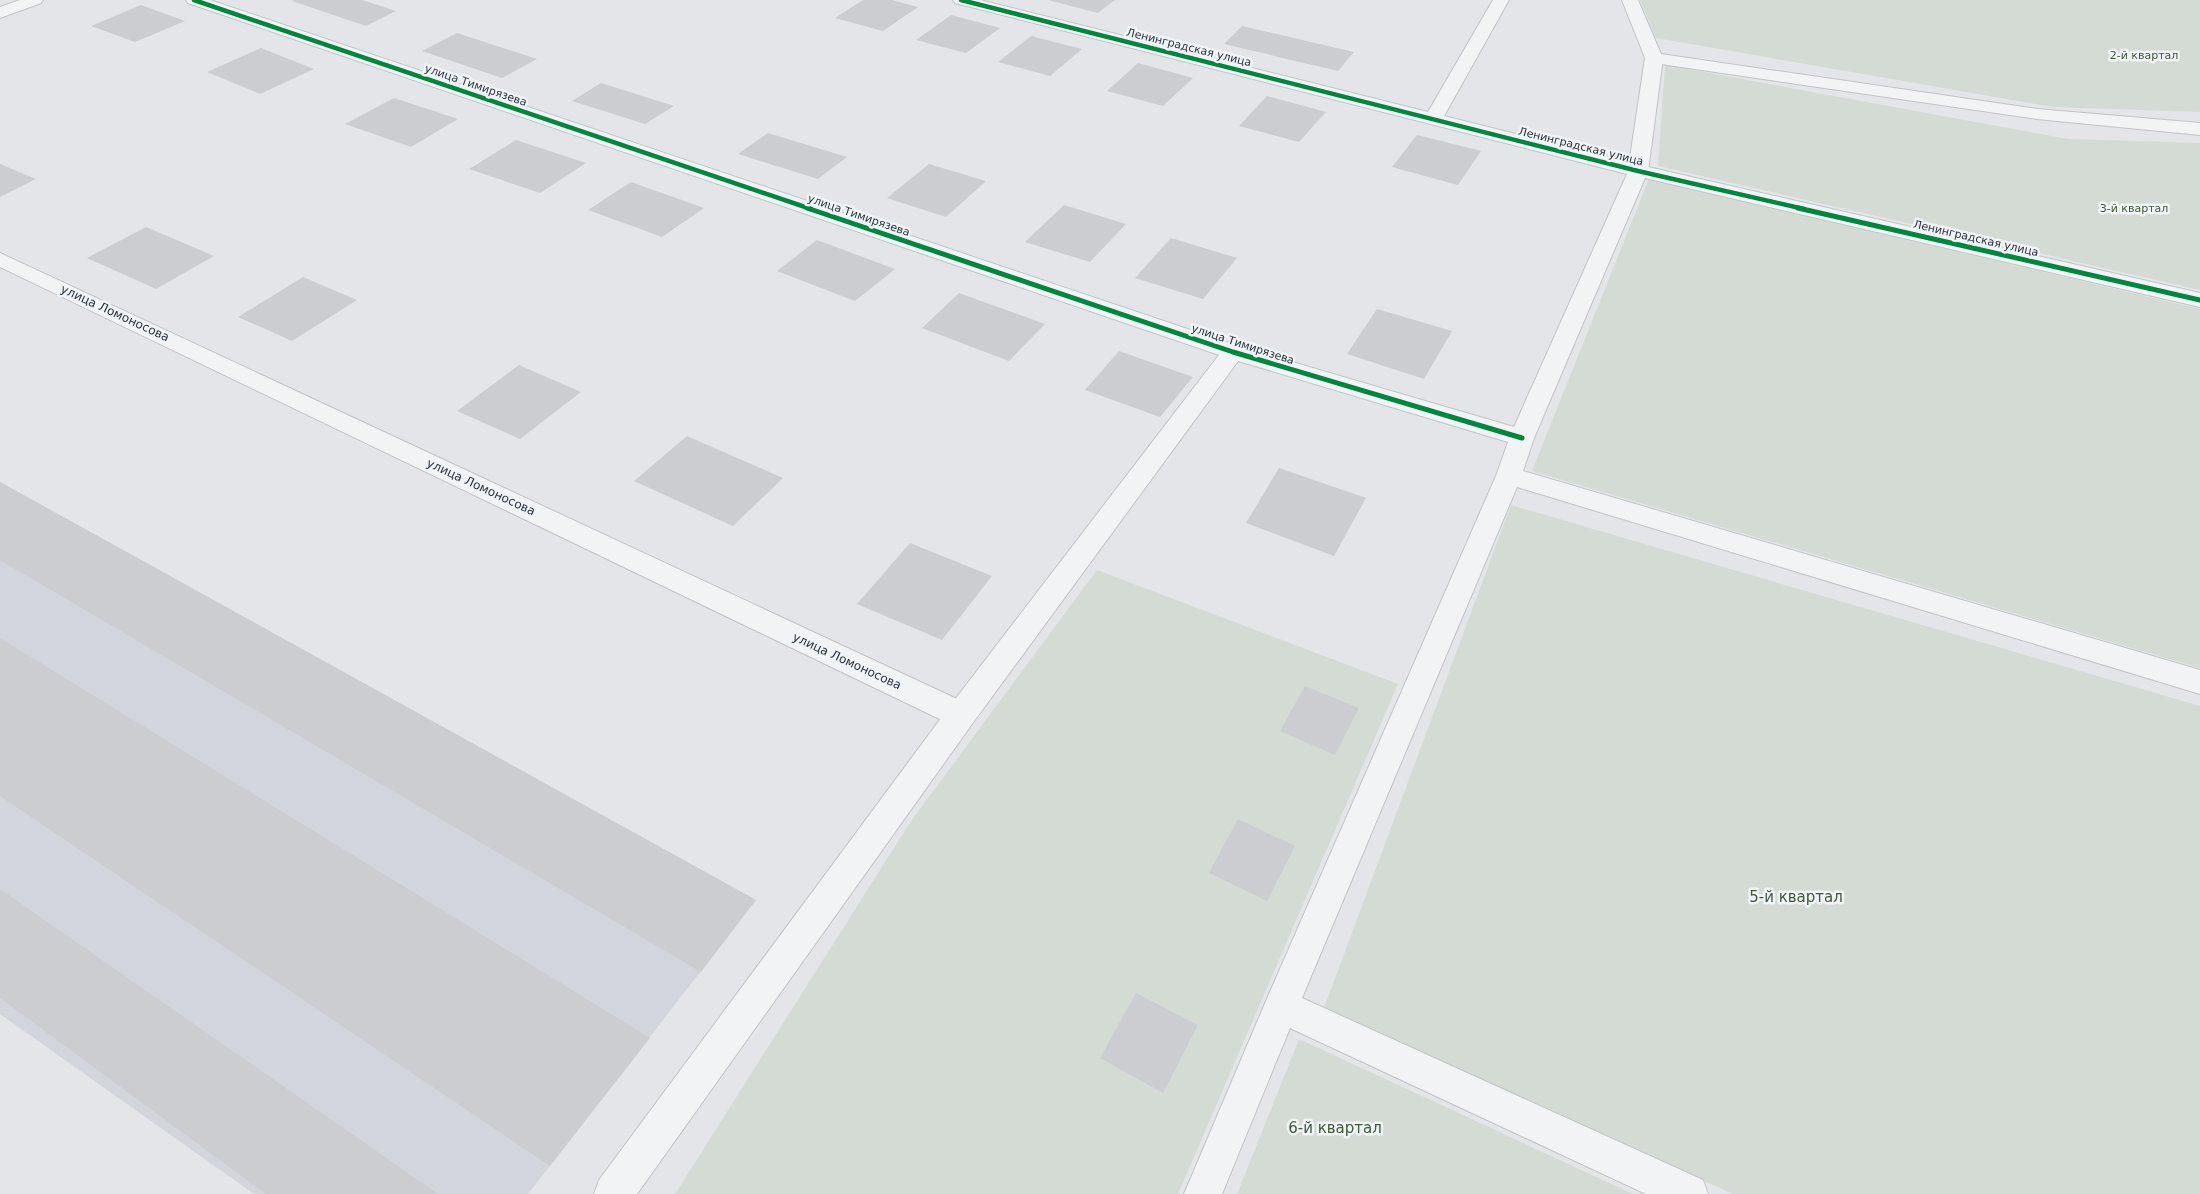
<svg xmlns="http://www.w3.org/2000/svg" width="2200" height="1194" viewBox="0 0 2200 1194" font-family="'DejaVu Sans',sans-serif">
	<style>
		.built { fill: #d2d5db }
		.green { fill: #d4dbd4 }
		.building { fill: #cbcdd0 }
		.lines { fill: none; stroke-linecap: round; stroke-linejoin: round }
		.service-casing { stroke: #c1c3c6; stroke-width: 2 }
		.minor-casing { stroke: #c1c3c6; stroke-width: 2 }
		.service { fill: #f2f3f5; fill-rule: evenodd }
		.minor { fill: #f2f3f5; fill-rule: evenodd }
		.cycleway-far1-casing { stroke: #f1f4f7; stroke-width: 6 }
		.cycleway-casing { stroke: #f1f4f7; stroke-width: 8 }
		.cycleway-far1 { stroke: #00873e; stroke-width: 4.5 }
		.cycleway { stroke: #00873e; stroke-width: 5 }
		.labels { text-anchor: middle; stroke-width: 5; stroke-linejoin: round; paint-order: stroke }
		.far-street-label { font-size: 11px; fill: #2b3340; stroke: #f1f4f7 }
		.far-park-label { font-size: 11px; fill: #415a3a; stroke: #f1f4f7 }
		.street-label { font-size: 12px; fill: #2b3340; stroke: #f1f4f7 }
		.near-park-label { font-size: 15px; fill: #415a3a; stroke: #f1f4f7 }
	</style>
	<rect width="100%" height="100%" fill="#e3e5e8"/>
	<path class="built" d="M0 482 756 900 528 1194H254L0 1014Z"/>
	<path class="green" d="M1640 0H2200V112L2052 107 1656 38Z
		M1665 65 2068 139 2200 143V290L1658 166Z
		M1649 179 2200 309V668L1532 471Z
		M1511 505 2200 706V1194H1733L1324 1008Z
		M1097 570 1398 684 1178 1194H675L911 821Z
		M1299 1039 1633 1194H1237Z"/>
	<path class="building" d="M294 0H362L396 11 366 26 292 1Z
		M863 0H892L918 7 883 31 835 18Z
		M1048 0H1115L1098 13Z
		M141 5 185 21 135 42 91 26Z
		M951 15 1000 28 966 53 916 40Z
		M1242 26 1354 52 1338 71 1224 44Z
		M457 33 537 59 502 78 422 51Z
		M1031 36 1082 49 1050 76 998 62Z
		M261 48 314 69 260 94 207 72Z
		M1138 63 1193 78 1163 106 1107 91Z
		M601 83 674 106 645 124 572 101Z
		M1267 96 1326 112 1299 142 1239 126Z
		M394 98 458 119 411 147 345 124Z
		M768 133 847 157 818 179 738 154Z
		M1417 135 1481 151 1458 185 1392 167Z
		M516 140 586 163 540 193 469 169Z
		M0 164 36 179 0 197Z
		M929 164 986 181 946 217 887 198Z
		M631 182 704 208 662 237 588 210Z
		M1064 205 1126 224 1090 262 1025 242Z
		M146 227 214 256 156 289 87 258Z
		M1171 238 1237 258 1203 299 1135 278Z
		M817 240 895 269 855 301 777 271Z
		M303 277 357 300 292 341 238 317Z
		M959 293 1045 324 1009 361 922 328Z
		M1377 309 1452 331 1424 379 1347 354Z
		M1119 351 1193 377 1160 417 1085 390Z
		M519 365 581 392 520 439 457 411Z
		M687 436 783 478 733 526 634 481Z
		M1279 468 1366 498 1334 556 1246 523Z
		M0 482 756 900 701 972 0 560Z
		M910 543 992 576 942 640 857 604Z
		M0 638 650 1038 550 1166 0 796Z
		M1305 686 1359 708 1335 755 1280 731Z
		M1238 819 1295 846 1267 901 1209 873Z
		M0 889 438 1194H266L0 998Z
		M1136 993 1198 1025 1163 1093 1100 1058Z"/>
	<g class="lines">
		<g class="service-casing">
			<path id="service" d="M1654 53 1660 54 1663 58 1648 171 1645 175 1638 177 1631 175 1628 171 1645 58 1648 54Z
				M1233 345 1241 347 1244 352 1241 357 972 724 637 1194H594L599 1180 950 706 1225 347Z"/>
		</g>
		<g class="minor-casing">
			<path id="minor" d="M20 0H43L41 3 0 18V7Z
				M186 0H210L1241 347 1514 427 1627 174 955 3 953 0H980L1428 112 1493 0H1509L1444 116 1639 165 2200 293V307L1645 178 1534 438 1523 471 2200 670V694L1517 487 1302 998 1703 1180 1708 1194H1646L1290 1028 1222 1194H1184L1269 994 1496 476 1508 442 1225 357 188 3Z
				M1622 0H1638L1661 54 2037 109 2200 123V135L2037 119 1654 63 1648 62 1645 58Z
				M0 253 972 706 976 715 972 724 961 727 950 724 0 267Z"/>
		</g>
		<use href="#service" class="service"/>
		<use href="#minor" class="minor"/>
		<g class="cycleway-far1-casing">
			<path id="cycleway-far1" d="M194 0 811 209
				M961 0 1638 171 1804 209"/>
		</g>
		<g class="cycleway-casing">
			<path id="cycleway" d="M807 208 1233 352 1522 438
				M1798 208 2200 300"/>
		</g>
		<use href="#cycleway-far1" class="cycleway-far1"/>
		<use href="#cycleway" class="cycleway"/>
	</g>
	<g class="labels">
		<g class="far-street-label">
			<text transform="translate(1189 47) rotate(14)" y="4">Ленинградская улица</text>
			<text transform="translate(476 85) rotate(19)" y="4">улица Тимирязева</text>
			<text transform="translate(1581 146) rotate(14)" y="4">Ленинградская улица</text>
			<text transform="translate(859 215) rotate(19)" y="4">улица Тимирязева</text>
			<text transform="translate(1976 238) rotate(13)" y="4">Ленинградская улица</text>
			<text transform="translate(1243 344) rotate(18)" y="4">улица Тимирязева</text>
		</g>
		<g class="far-park-label">
			<text x="2144" y="59">2-й квартал</text>
			<text x="2134" y="212">3-й квартал</text>
		</g>
		<g class="street-label">
			<text transform="translate(115 313) rotate(25)" y="4">улица Ломоносова</text>
			<text transform="translate(481 487) rotate(25)" y="4">улица Ломоносова</text>
			<text transform="translate(847 661) rotate(25)" y="4">улица Ломоносова</text>
		</g>
		<g class="near-park-label">
			<text x="1796" y="902">5-й квартал</text>
			<text x="1335" y="1133">6-й квартал</text>
		</g>
	</g>
</svg>
